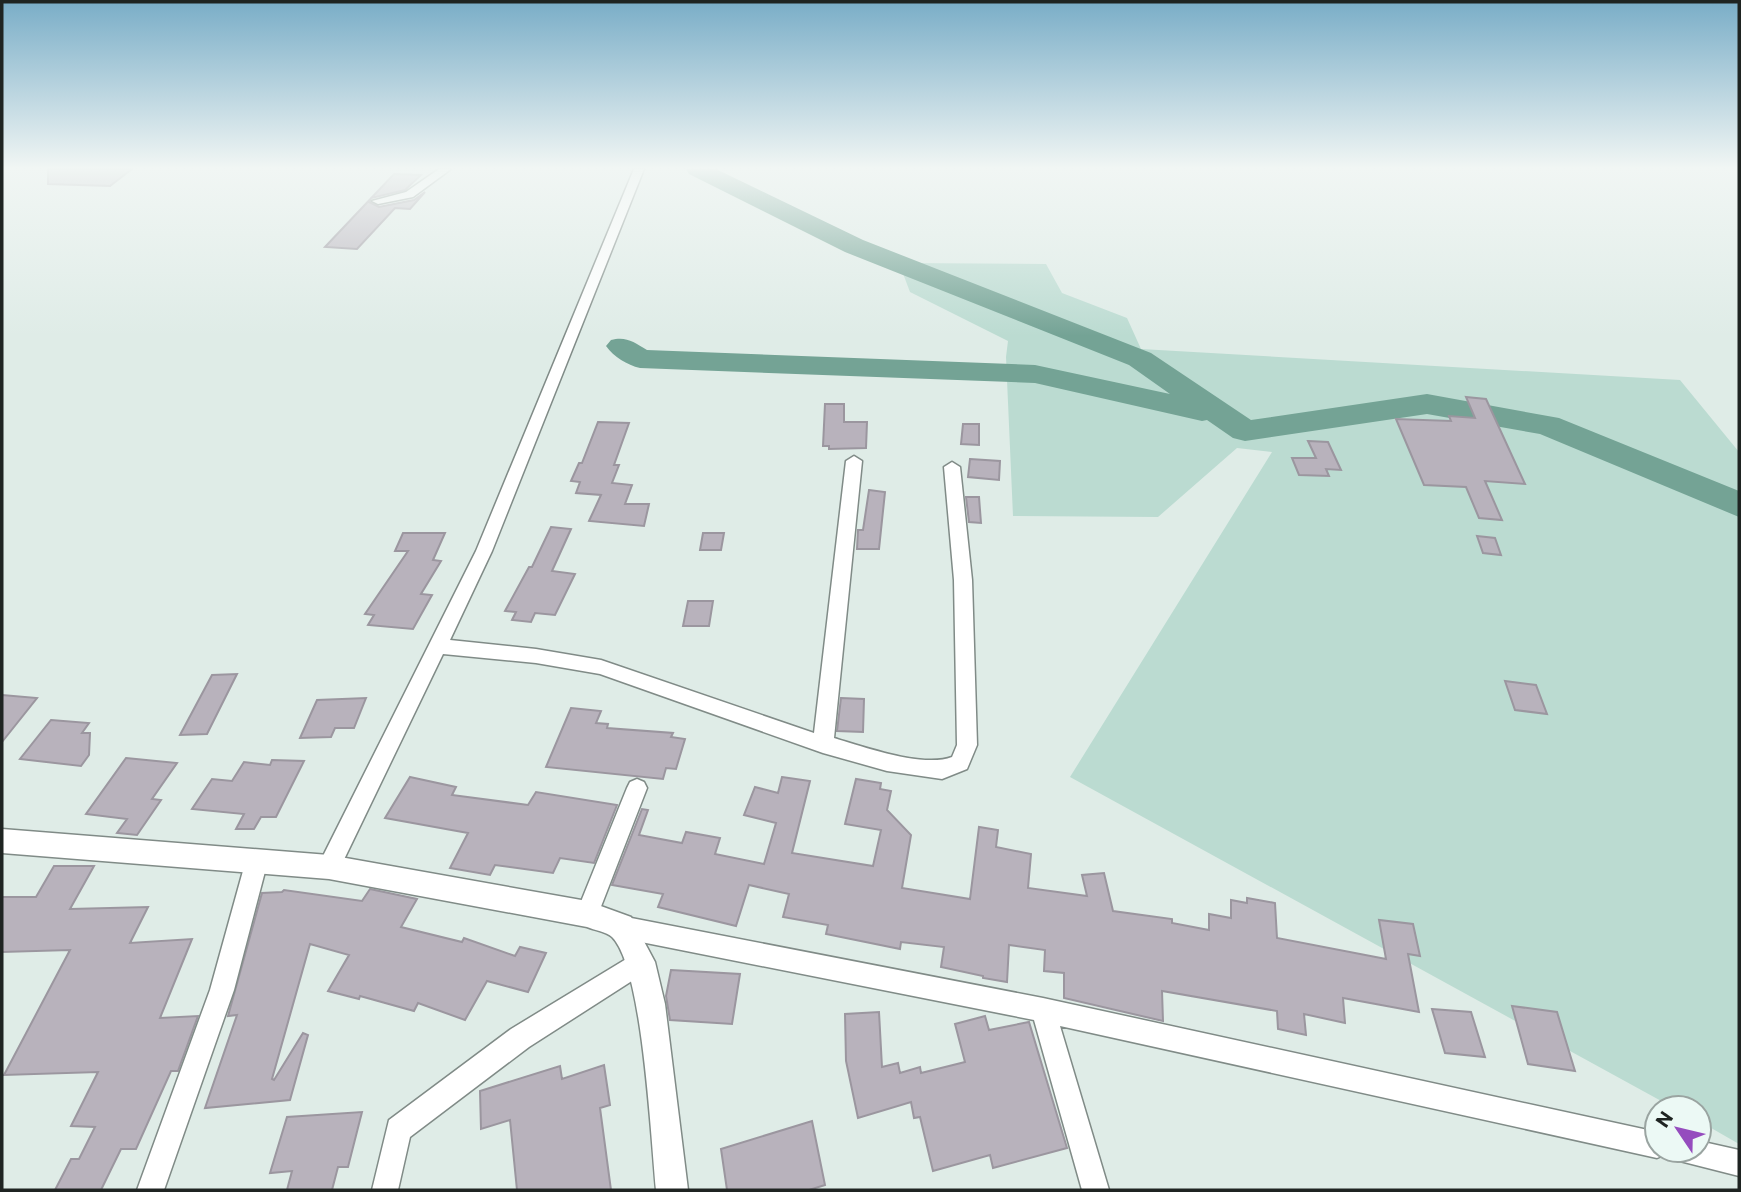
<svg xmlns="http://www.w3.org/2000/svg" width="1741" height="1192" viewBox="0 0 1741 1192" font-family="Commissioner,sans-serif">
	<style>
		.green { fill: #bbdbd1 }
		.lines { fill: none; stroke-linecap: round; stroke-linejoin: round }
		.river { fill: #74a395; fill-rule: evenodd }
		.building { fill: #b8b2bc; stroke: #9b969f; stroke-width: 2 }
		.minor-casing { stroke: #808b87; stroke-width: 3 }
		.tertiary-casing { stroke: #808b87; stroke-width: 3 }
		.minor { fill: #fff; fill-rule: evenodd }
		.tertiary { fill: #fff; fill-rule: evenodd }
	</style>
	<rect width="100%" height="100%" fill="#dfece7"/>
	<path class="green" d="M899 263 1046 264 1062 293 1127 318 1141 349 1680 380 1739 452V1144L1699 1121V1108H1674L1070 777 1272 452 1237 448 1158 517 1013 516 1006 357 1008 341 910 292Z"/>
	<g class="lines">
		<path class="river" d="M686 169H716L863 240 1151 353 1251 420 1427 394 1559 418 1739 491V517L1540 434 1427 414 1245 441 1233 438 1207 420 1202 421 1035 383 640 368C627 365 614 357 606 346L611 340C626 336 634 342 647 350L1035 365 1170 394 1129 365 845 252 689 174Z"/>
	</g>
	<path class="building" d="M48 169H132L110 186 48 184Z
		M394 174 421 175 405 190 371 198 369 202 379 207 414 200 425 192 410 209 395 208 357 249 325 247Z
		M1466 397 1486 399 1525 484 1485 481 1502 520 1479 518 1466 487 1424 485 1396 419 1451 421 1449 416 1475 418Z
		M825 404H844V422H867L866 448 829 449V446H823Z
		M598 422 629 423 614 465H619L612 483 632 485 625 504H649L644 526 589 521 601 495 576 493 580 482 571 481 579 463H582Z
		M963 424H979V445L961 444Z
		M1308 441 1328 442 1341 470 1326 469 1329 476 1299 475 1292 458H1316Z
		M970 459 1000 461 999 480 968 477Z
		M869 490 885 492 879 549H857L858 530H863Z
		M966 497H979L981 523 969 522Z
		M551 527 571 529 552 571 575 574 555 615 535 613 531 622 512 620 516 612 505 611 529 567H532Z
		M403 533H445L433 560 441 561 421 594 432 595 413 629 368 625 374 615 365 614 408 551H395Z
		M703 533H724L721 550H700Z
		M1477 536 1495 538 1501 555 1483 553Z
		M688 601H713L709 626H683Z
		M237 674 207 734 180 735 212 675Z
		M1505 681 1536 685 1547 714 1515 710Z
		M2 695 37 698 2 742Z
		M366 698 354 728H335L331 737 300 738 317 700Z
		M841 698 864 699 863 732 837 731Z
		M571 708 601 711 596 723 608 724 607 728 673 733 671 737 685 739 676 769 666 768 663 779 546 767Z
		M51 720 89 723 82 733H90L89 755 81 766 20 759Z
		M126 758 177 763 152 799 161 800 137 835 117 833 127 819 86 814Z
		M272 760 304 761 276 817H261L254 829H236L244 814 192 809 212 779 232 781 244 762 270 765Z
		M410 777 456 787 452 795 528 805 536 792 617 805 594 863 560 858 553 873 495 865 490 875 450 868 468 833 385 818Z
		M782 777 810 781 792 853 873 866 881 830 845 824 856 779 881 783 880 789 891 791 887 810 911 835 902 888 970 899 979 827 998 830 996 847 1031 854 1028 888 1087 896 1082 875 1104 873 1113 911 1172 919V923L1209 930V914L1231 918V900L1247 903V898L1275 903 1277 938 1386 959 1379 920 1413 924 1420 956 1408 954 1419 1012 1343 998 1345 1023 1304 1014 1306 1035 1278 1029 1277 1011 1162 991 1163 1021 1064 998V973L1044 971 1045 950 1009 945 1007 982 983 978V976L941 967 944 947 901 942 900 949 826 934 828 925 783 917 789 894 749 885 736 926 658 907 663 894 612 885 642 809 648 810 639 835 682 843 686 832 720 838 715 854 764 864 776 823 744 815 755 787 778 793Z
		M54 866H94L70 909 148 907 130 943 192 939 160 1018 198 1016 178 1071H171L136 1149H121L101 1190H55L71 1159H79L95 1127 71 1126 98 1072 4 1075 70 950 2 952V897H36Z
		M370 889 417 899 401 927 462 942 464 938 515 956 520 947 546 953 528 992 487 981 465 1020 418 1003 414 1011 360 996 359 999 328 991 349 955 310 944 272 1079 274 1080 303 1033 308 1035 290 1100 205 1108 237 1015 228 1016 262 893 282 892 284 890 362 901Z
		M671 970 740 974 732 1024 670 1020 666 996Z
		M1512 1006 1557 1012 1575 1071 1528 1064Z
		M1432 1009 1471 1012 1485 1057 1445 1053Z
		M879 1012 882 1067 898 1063 900 1073 920 1067 921 1073 965 1062 955 1024 985 1016 989 1030 1029 1022 1067 1148 993 1168 990 1155 933 1171 920 1117 914 1118 911 1102 858 1118 846 1061 845 1014Z
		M604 1065 610 1105 600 1108 611 1190H517L510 1120 481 1129 480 1091 560 1066 562 1079Z
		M362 1112 348 1167H338L332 1190H287L292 1171 270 1173 287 1117Z
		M812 1121 825 1185 809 1190H727L721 1149Z"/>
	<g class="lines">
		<g class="minor-casing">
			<path id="minor" d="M439 169H451L413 197 378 204 372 201 406 192Z
				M634 169H644L492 551 450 640 536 649 601 660 814 733 846 461 854 456 862 461 834 738C864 747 923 768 952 757L957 745 954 580 944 467 952 462 960 467 972 580 977 745 967 769 942 779 887 771 823 753 600 674 536 663 443 654 337 874 329 877 321 874 318 867 321 860 476 551Z
				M637 779 644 782 647 788 595 922 587 925 579 922 576 914 627 788 630 782Z
				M257 850 265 853 268 860 234 990 164 1190H137L210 990 246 860 249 853Z
				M621 916 1043 998 1657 1132V1150H1699V1141L1739 1150V1176L1672 1159 1668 1150 1666 1154 1657 1158 1060 1026 1109 1190H1082L1034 1020 621 938 613 935 610 927 613 919Z
				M641 950 649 954 653 962 649 970 529 1047 410 1137 398 1190H372L389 1120 511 1029Z"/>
		</g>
		<g class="tertiary-casing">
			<path id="tertiary" d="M2 829 329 855 587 901 631 917 655 962 665 1004 688 1190H656C651 1141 643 967 612 937 607 932 594 930 587 927L329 879 2 853Z"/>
		</g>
		<use href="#minor" class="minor"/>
		<use href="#tertiary" class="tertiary"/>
	</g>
	<linearGradient id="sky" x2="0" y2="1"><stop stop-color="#79adc7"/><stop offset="0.5" stop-color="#f1f6f4"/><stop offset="1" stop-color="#f1f6f4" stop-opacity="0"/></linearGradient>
	<rect width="1741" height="336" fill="url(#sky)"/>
	<rect width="1741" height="1192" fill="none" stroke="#1f2422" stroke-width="7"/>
	<g transform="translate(1678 1129) rotate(305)"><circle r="33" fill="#ecf9f5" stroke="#9aa4a1" stroke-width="2"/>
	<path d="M0-5L12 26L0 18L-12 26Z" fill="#954cbe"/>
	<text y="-10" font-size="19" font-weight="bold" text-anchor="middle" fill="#1f2422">N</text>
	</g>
</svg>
